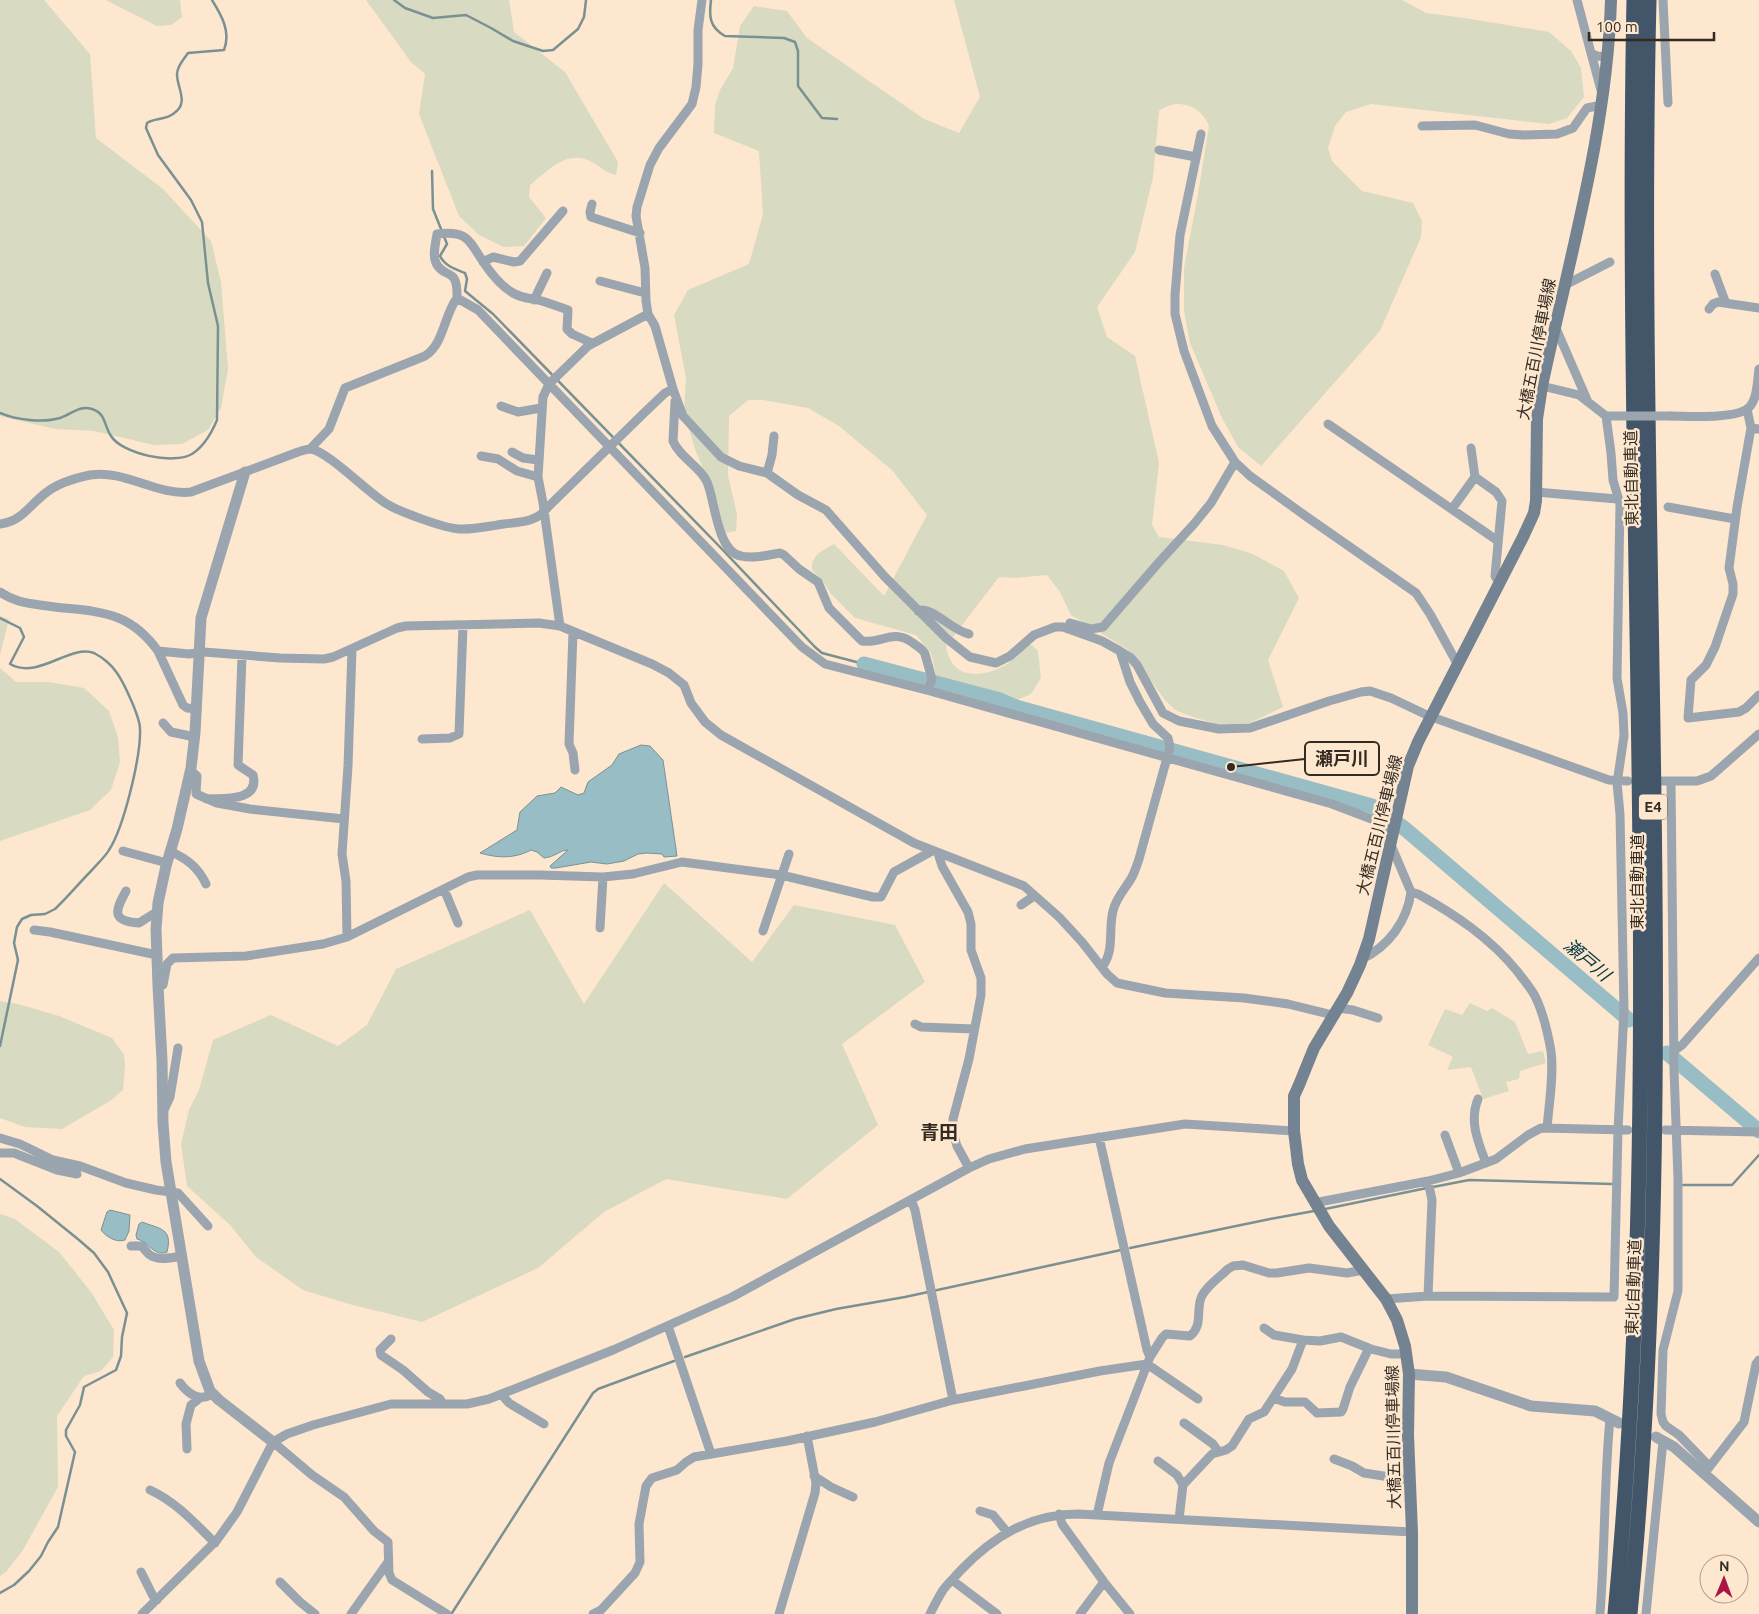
<svg xmlns="http://www.w3.org/2000/svg" width="1759" height="1614" viewBox="0 0 1759 1614" font-family="Ubuntu,'Noto Sans JP',sans-serif">
	<style>
		.green { fill: #d8dac1 }
		.water { fill: #99bdc5; stroke: #7a9194 }
		.lines { fill: none; stroke-linecap: round; stroke-linejoin: round }
		.stream { stroke: #7a9194; stroke-width: 2.5 }
		.river { stroke: #99bdc5; stroke-width: 15 }
		.minor { stroke: #9ba5af; stroke-width: 9 }
		.tertiary { stroke: #9ba5af; stroke-width: 11 }
		.secondary { stroke: #748391; stroke-width: 12 }
		.motorway { stroke: #425569; stroke-width: 15 }
		.minor-bridge { stroke: #9ba5af; stroke-width: 9 }
		.labels { text-anchor: middle; stroke-width: 5; stroke-linejoin: round; paint-order: stroke }
		.shield { fill: #fee7cf; stroke: #706356; stroke-width: 1 }
		.shield-label { font-size: 15px; font-weight: bold; fill: #332b22 }
		.street-label { font-size: 16px; fill: #332b22; stroke: #fee7cf }
		.water-label { font-size: 18px; font-style: italic; fill: #003842; stroke: #fee7cf }
		.quarter-label { font-size: 19px; font-weight: bold; fill: #332b22; stroke: #fee7cf }
		.leader { fill: none; stroke: #332b22; stroke-width: 2 }
		.callout-dot { fill: #332b22; stroke: #fee7cf; stroke-width: 2 }
		.callout { fill: #fee7cf; stroke: #332b22; stroke-width: 2 }
		.callout-label { font-size: 18px; text-anchor: middle; font-weight: bold; fill: #332b22 }
	</style>
	<rect width="100%" height="100%" fill="#fee7cf"/>
	<path class="green" d="M0 0H44L90 54 96 138 163 189 211 241 221 282 228 369 221 408 208 430 182 444 154 445 94 431 55 429 0 416Z
		M106 0H180L182 17 171 25 157 26Z
		M366 0H509L514 32 565 72 618 162 616 175C606 173 601 167 592 162 568 148 547 171 530 185L529 197 546 218 524 246 504 247 479 235 459 216 419 114 425 74 411 62Z
		M954 0H1402L1426 13 1465 18 1549 32 1571 51 1581 68 1584 97 1567 118 1549 124 1371 104 1346 112 1335 126 1328 148 1332 161 1362 191 1413 203 1422 221 1421 237 1380 331 1261 466 1238 447 1222 418 1190 343 1184 311V268L1198 194 1209 126C1201 105 1177 97 1159 111L1153 177 1135 252 1097 307 1107 337 1135 356 1159 463 1152 525 1159 537 1223 545 1253 554 1284 571 1299 598 1268 660 1283 707 1250 723 1237 724 1220 725 1193 717 1175 710 1165 700 1127 649 1071 615 1060 592 1047 575 1016 578 999 577 946 646C951 680 982 679 1007 664 1014 660 1020 651 1026 645H1032L1038 651 1041 678 1031 694 1015 701 937 679 931 653 916 635 855 618 831 594 822 580 812 570C811 555 822 551 834 544L884 596 927 515 892 470 839 426 808 408 763 400H748L729 416 728 476 737 514 736 531 725 533 711 487 696 452 684 413 686 378 674 315 688 290 749 264 763 214 759 151 714 133 715 105 720 90 733 68 740 26 754 6 787 11 807 38 924 119 959 133 980 97Z
		M0 616 9 619 0 655Z
		M0 668 16 682H49L84 688 109 711 118 737 120 762 111 790 90 810 0 841Z
		M664 883 752 962 794 905 895 925 925 982 842 1044 878 1125 787 1199 666 1179 604 1212 538 1268 422 1322 349 1304 303 1290 256 1257 230 1225 187 1186 181 1144 189 1110 199 1090 213 1040 271 1015 338 1046 367 1025 396 969 530 910 584 1004Z
		M0 1001 18 1004 59 1016 112 1038 124 1055 125 1065 123 1090 110 1101 62 1129 25 1127 0 1118Z
		M1470 1003 1487 1011 1492 1008 1515 1022 1528 1054 1543 1051 1546 1063 1520 1071 1519 1079 1506 1082 1509 1091 1483 1099 1471 1067 1447 1070 1453 1057 1428 1045 1445 1009 1462 1015Z
		M0 1214 15 1219 59 1252 91 1292 114 1330 113 1357 101 1371 84 1376 57 1416 58 1487 23 1550 6 1572 0 1576Z"/>
	<path class="water" d="M641 745 650 746 663 760 677 856 664 857 662 854 647 853 638 854 624 861 607 864 591 862 556 868H551L550 866 568 850C560 850 555 857 544 858L537 852 531 850C514 859 497 858 480 853L517 830 520 812 537 796 555 793 561 787 578 795 584 793 588 782 612 765 619 754Z
		M110 1210 130 1215 129 1231 125 1240C117 1243 106 1237 101 1230L107 1212Z
		M142 1222C160 1229 173 1228 167 1252 154 1257 149 1242 137 1239L136 1235 139 1224Z"/>
	<g class="lines">
		<path class="stream" d="M394 0 405 8 433 18 466 15 491 28 513 41 543 51 553 50 578 29 584 17 586 0
			M711 0C709 16 709 27 725 36L784 38 795 42 798 51V86L822 118 837 119
			M432 171 433 209 447 244 440 256C445 266 455 269 465 273L467 279 465 291 493 314 719 546 815 647 822 653 864 664
			M0 413C16 420 43 423 60 418 72 414 79 405 92 409 106 413 104 426 111 436 122 454 174 465 192 454 203 447 212 432 217 420L218 326 208 283 202 222 191 200 158 155 146 128 147 123C154 118 165 120 173 114 190 103 177 89 177 74 177 66 184 59 188 53L224 50C231 32 222 16 212 0
			M0 618 20 628 24 637 10 664C39 680 69 644 94 653 102 657 112 665 117 673 124 683 140 717 140 729 141 756 124 827 109 850 105 857 97 864 92 870 79 883 68 897 55 909L45 914 31 915 22 919 17 927 14 943 18 960 0 1046
			M0 1179 37 1206 79 1240 94 1253 108 1272 127 1313 122 1337 121 1356 116 1370 84 1387 80 1405 66 1430V1436L75 1452 58 1527 48 1542 41 1556 29 1571 14 1585 0 1593
			M1683 1185H1732L1759 1155
			M1433 1187 1469 1180 1612 1184
			M1325 1209 1427 1188
			M1130 1248 1270 1219 1314 1211
			M685 1357 795 1319 836 1309 905 1297 1121 1250
			M452 1613 593 1393 598 1389 674 1361"/>
		<path class="river" d="M864 664 1000 700 1016 707 1372 806 1379 810 1404 828 1629 1020
			M1667 1053 1759 1131"/>
		<path class="minor" d="M1577 0 1591 53 1597 56 1607 57
			M1663 0 1668 103
			M1591 53 1601 90
			M1422 126 1475 125 1509 134 1524 135 1557 134 1573 128 1587 108 1602 105
			M1201 134 1180 235 1175 295V314L1184 351 1212 426 1235 462
			M1159 150 1196 157
			M592 204 590 212 591 217 640 233
			M483 262 493 257 514 262 520 261 563 211
			M1715 274 1725 301 1728 303
			M600 281 645 293
			M1565 285 1610 262
			M457 298 478 310 802 647 825 664 930 691 1332 804 1374 820 1394 832
			M534 300 547 273
			M1709 309 1713 304 1718 302 1759 308
			M1555 326 1588 402
			M1542 386 1579 395 1606 416H1611
			M673 389 683 416 721 457 739 466 767 473 798 495 826 510 885 577 946 638 970 657 996 663 1010 656 1034 635 1055 627H1063L1102 641 1120 651 1130 682 1140 702 1153 724 1168 738 1170 747 1139 859C1137 865 1135 871 1132 877 1126 888 1116 897 1113 911 1108 930 1115 951 1102 967
			M675 401 673 441C680 458 700 466 707 482 715 500 717 552 741 556 753 559 768 555 780 553L784 555 799 569 818 582 829 608 862 641C882 644 893 628 913 643 918 647 923 649 925 654L932 679 928 690
			M501 406 518 412 541 408
			M1747 409 1751 428 1759 429
			M1671 416C1688 416 1734 419 1747 409 1758 401 1757 381 1759 369
			M1328 424 1498 541
			M1751 428 1737 507 1729 568 1733 584V594L1715 647 1706 665 1691 680 1688 718 1739 712 1746 708 1759 695
			M1471 448 1475 477 1496 492 1502 501 1495 576 1499 583
			M310 449 329 429 345 388 425 356C444 344 444 315 457 298 458 265 444 280 436 263 432 255 436 242 437 234 468 230 469 241 484 263 492 275 501 286 513 293 523 299 532 298 542 301 551 304 560 307 568 310L567 329 572 334 592 343
			M512 452 523 458 538 460
			M481 456 498 459 517 471 538 477
			M767 473 772 455 774 436
			M1536 492 1617 499
			M1668 507 1735 519
			M1452 509 1475 477
			M0 524C23 521 29 505 47 492 57 484 76 478 90 475 124 469 157 496 191 492L298 452C302 451 306 449 310 449 327 450 369 494 387 504 400 512 444 528 459 529 474 530 489 526 504 524 521 522 538 522 548 507L644 413 665 393 673 389 655 326 648 314
			M0 592C13 601 25 603 40 605 90 613 125 605 158 651L189 654 204 652 280 658 324 659 333 657 397 628 406 626 539 623 560 626 652 664 669 673 684 685 691 703 705 722 721 735 914 843 1024 886 1059 917 1082 942 1107 974 1117 983 1165 993 1244 998 1288 1004 1333 1015
			M918 611C931 605 952 631 969 634
			M560 626 543 503 538 477 543 397 549 384 588 346 648 314 646 301 645 268 636 216 637 207 650 165 659 148 692 104 696 87 698 64V30L702 0
			M1068 629 1070 623 1091 629 1103 627 1160 561 1194 524 1211 503 1235 462 1250 476 1307 517 1416 593 1430 614 1458 665
			M573 632 569 744 573 753 575 770
			M158 651 183 705 187 708 197 709
			M1120 651 1131 658 1137 665 1163 713 1179 721 1219 729 1250 728 1329 701 1361 692 1370 691 1391 698 1429 716 1609 780 1628 781
			M163 723 171 732 195 737
			M422 739 450 738 459 734 463 626
			M191 771 197 776 196 794 217 803 250 809 344 819
			M1662 781H1697L1711 776 1759 734
			M1671 781 1674 1070 1678 1179V1291L1663 1350 1661 1414 1663 1422 1666 1426 1679 1435 1709 1466
			M206 799C223 798 260 802 253 775L238 765 242 656
			M1391 845 1411 892 1418 894C1456 915 1490 938 1517 971 1523 979 1530 987 1535 996 1543 1012 1548 1034 1551 1051 1554 1076 1549 1103 1547 1128
			M123 851 167 863
			M170 851C187 859 198 867 206 884
			M938 853 942 866 968 912 971 924V950L981 978V995L969 1059 953 1119V1133L957 1146 969 1168
			M444 889 458 923
			M126 891C115 911 111 921 139 923L158 911
			M1021 905 1034 896
			M600 928 603 877
			M34 930 50 932 157 955
			M763 931 789 854
			M347 937 346 881 342 854 348 766 352 650
			M1362 959C1389 946 1407 921 1411 892
			M158 986 163 985 167 964 173 958 246 956 323 944 347 937 468 877 477 875H540L603 877 633 874 682 862 781 875 873 897H881L894 872 932 851
			M1337 1008 1353 1010 1378 1018
			M915 1024 921 1027 974 1029
			M1675 1050 1682 1045 1759 958
			M1478 1099C1469 1121 1478 1142 1486 1163
			M163 1112 170 1097 178 1048
			M1665 1130 1759 1132
			M1445 1135 1459 1173
			M0 1138 20 1144 53 1160 80 1166 126 1183 156 1190 178 1193 208 1226
			M0 1153H14L57 1170 77 1174
			M911 1200 915 1210 953 1400
			M1314 1203 1428 1181 1459 1173 1496 1159 1528 1135 1541 1128 1628 1130
			M131 1246H141C144 1248 147 1253 150 1255 158 1261 172 1258 181 1256
			M1428 1296 1432 1200 1428 1181
			M1386 1299 1428 1296 1614 1297 1618 1130 1624 1010 1620 814 1617 783 1624 736 1623 713 1617 678 1620 504 1613 480 1611 453 1606 416
			M668 1326 711 1454
			M1264 1328 1274 1335 1303 1340
			M391 1339 380 1350 381 1355 403 1370 428 1392 440 1399 443 1404
			M1150 1357 1162 1338 1166 1334 1190 1336C1203 1326 1196 1311 1201 1298 1205 1287 1220 1277 1228 1269L1233 1266 1243 1265 1269 1273H1277L1309 1268 1347 1273 1364 1270
			M180 1383C188 1394 200 1402 212 1394
			M501 1394 509 1403 544 1424
			M1273 1398 1285 1402H1305L1317 1413 1341 1412 1343 1409 1350 1387 1369 1348
			M1184 1423 1213 1444 1218 1451
			M273 1442 312 1475 344 1497 374 1531 388 1542 389 1573 392 1580 447 1614
			M187 1449 186 1424 191 1405 200 1398
			M1334 1459 1352 1466 1364 1473 1409 1480
			M1158 1461 1177 1475 1183 1485
			M1707 1470 1744 1422 1756 1364 1759 1360
			M814 1476 831 1487 853 1497
			M150 1490C176 1502 194 1522 215 1543
			M980 1511 993 1515 1007 1532
			M1059 1514 1062 1524 1104 1582 1130 1614
			M1097 1515 1109 1463 1150 1357 1147 1350 1099 1137
			M1179 1519 1183 1485 1212 1454 1226 1450 1232 1446 1249 1419 1264 1412 1292 1369 1303 1340 1320 1341 1341 1337 1371 1349 1391 1354H1407
			M141 1572 153 1596 157 1600
			M952 1580 997 1614
			M280 1582 300 1602 315 1614
			M142 1614 217 1540 237 1512 273 1442 287 1434 313 1425 391 1404H467L489 1399 613 1350 732 1297 969 1168 989 1159 1025 1149 1185 1124 1294 1131
			M351 1614 388 1562
			M593 1614 601 1610 635 1573 640 1562 639 1524 646 1486 652 1478 677 1470 686 1462 694 1457 787 1441 875 1422 953 1400 1100 1371 1147 1364 1198 1399
			M779 1614 815 1493 816 1483 807 1436
			M930 1614C934 1606 938 1598 943 1590 948 1583 955 1577 961 1570 994 1536 1030 1514 1078 1514L1412 1532
			M1080 1614 1104 1582
			M1600 1614C1605 1549 1604 1483 1610 1418
			M1646 1614 1663 1441"/>
		<path class="tertiary" d="M245 472 201 618 195 733 191 768 177 829 166 866 158 903 156 929 158 986 162 1060 163 1123 166 1162 199 1361 210 1391 219 1400 273 1442
			M1409 1374 1446 1377 1531 1406 1595 1411 1619 1423
			M1656 1437 1674 1447 1759 1522"/>
		<path class="secondary" d="M1412 1614V1532L1408 1435 1409 1374 1405 1346 1397 1320 1386 1299 1329 1226 1302 1180 1298 1164 1294 1131V1096L1299 1085 1314 1048 1347 993 1360 965 1369 939 1408 766 1418 742 1523 537 1534 513 1536 501 1537 419 1542 386C1569 258 1607 132 1611 0"/>
		<path class="motorway" d="M1615 1614C1666 1077 1623 538 1634 0
			M1630 1614C1682 1078 1636 538 1649 0"/>
		<path class="minor-bridge" d="M1613 416H1671"/>
	</g>
	<g class="labels">
		<rect class="shield" x="1639" y="794.5" width="28" height="25" rx="4"/>
		<g class="shield-label">
			<text x="1653" y="812">E4</text>
		</g>
		<g class="street-label">
			<text transform="translate(1536 349) rotate(-79)" y="6">大橋五百川停車場線</text>
			<text transform="translate(1631 478) rotate(-91)" y="6">東北自動車道</text>
			<text transform="translate(1379 825) rotate(-76)" y="6">大橋五百川停車場線</text>
			<text transform="translate(1637 882) rotate(-90)" y="6">東北自動車道</text>
			<text transform="translate(1633 1287) rotate(-88)" y="6">東北自動車道</text>
			<text transform="translate(1393 1437) rotate(-91)" y="6">大橋五百川停車場線</text>
		</g>
		<g class="water-label">
			<text transform="translate(1587 960) rotate(40)" y="6">瀬戸川</text>
		</g>
		<g class="quarter-label">
			<text x="939" y="1139">青田</text>
		</g>
	</g>
	<path class="leader" d="M1231 767L1305 759"/>
	<circle class="callout-dot" cx="1231" cy="767" r="5"/>
	<rect class="callout" x="1305" y="742" width="74" height="33" rx="5"/>
	<g class="callout-label">
		<text x="1342" y="765">瀬戸川</text>
	</g>
	<g transform="translate(1724 1579) rotate(1)"><circle r="24" fill="#fee7cf" stroke="#ad9c8a"/>
	<path d="M0-4L9 19L0 12L-9 19Z" fill="#aa1543"/>
	<text y="-8" font-size="14" font-weight="bold" text-anchor="middle" fill="#332b22">N</text>
	</g>
	<path d="M1589 32v8h125v-8" fill="none" stroke="#332b22" stroke-width="2.5"/>
	<text x="1596" y="32" font-size="15" fill="#332b22" stroke="#fee7cf" stroke-width="4" paint-order="stroke">100 m</text>
</svg>
